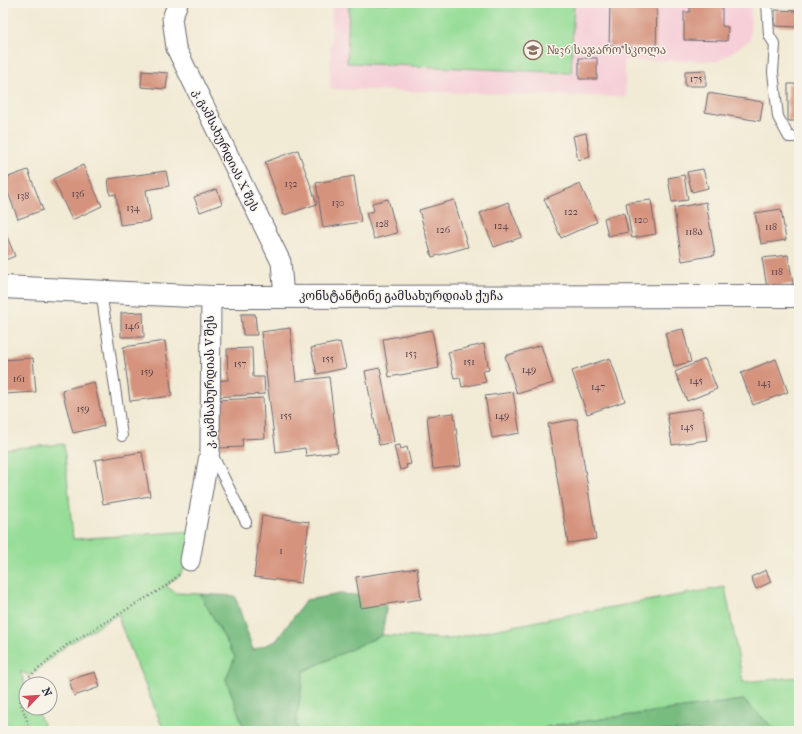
<svg xmlns="http://www.w3.org/2000/svg" width="802" height="734" viewBox="0 0 802 734" font-family="'IM FELL French Canon','Noto Serif Georgian',serif">
	<style>
		.built { fill: #f6cfd8 }
		.green { fill: #96dd97; stroke: #5c8069 }
		.forest { fill: #78bc80; stroke: #4d6f5e }
		.building { fill: #d5937d }
		.lines { fill: none; stroke-linecap: round; stroke-linejoin: round }
		.service-casing { stroke: #6a6871; stroke-width: 12 }
		.minor-casing { stroke: #6a6871; stroke-width: 21 }
		.tertiary-casing { stroke: #6a6871; stroke-width: 24 }
		.path { stroke: #6a6871; stroke-width: 2.5; stroke-dasharray: 1 3; stroke-linecap: butt }
		.service { stroke: #fff; stroke-width: 10 }
		.minor { stroke: #fff; stroke-width: 19 }
		.tertiary { stroke: #fff; stroke-width: 22 }
		.labels { text-anchor: middle; stroke-width: 3; stroke-linejoin: round; paint-order: stroke }
		.number-label { font-size: 10px; fill: #4f3e4c }
		.education-label { font-size: 12px; fill: #785e54; stroke: #f7f3e8; text-anchor: start }
		.street-label { font-size: 12px; fill: #22223b; stroke: #f7f3e8 }
	</style>
	<rect width="100%" height="100%" fill="#f7f3e8"/>
	<filter id="ink" filterUnits="userSpaceOnUse"><feTurbulence type="fractalNoise" baseFrequency=".025" numOctaves="2"/><feDisplacementMap in="SourceGraphic" scale="8" xChannelSelector="R" yChannelSelector="G"/><feConvolveMatrix kernelMatrix="1 2 1 2 8 2 1 2 1" color-interpolation-filters="sRGB"/></filter>
	<filter id="wash" filterUnits="userSpaceOnUse"><feTurbulence type="fractalNoise" baseFrequency=".012" numOctaves="4" result="noise"/><feDisplacementMap in="SourceGraphic" scale="16" xChannelSelector="R" yChannelSelector="G"/><feGaussianBlur stdDeviation="0.9" result="paint"/><feColorMatrix in="noise" values="0 0 0 0 0 0 0 0 0 0 0 0 0 0 0 0 0 1.4 0 .05"/><feComposite in="paint" operator="in"/></filter>
	<g filter="url(#wash)">
		<rect width="100%" height="100%" fill="#f1ead4"/>
		<path class="built" d="M332 3H751L750 40 718 61 624 60 626 97 330 89Z"/>
		<path class="green" d="M349 3H574L571 73 347 63Z
			M64 444 73 539 195 531 190 561 180 575 166 586 176 593 200 594 235 657 226 679 245 731H164L120 623 119 614 67 645 30 676 20 671 26 686V708H36L46 731H3V449Z
			M725 587 743 682 799 677V731H777L743 700 549 726 539 731H300L295 723 304 671 382 635 449 639 573 614Z"/>
		<path class="forest" d="M200 594 235 596 253 650 276 641 306 600 340 594 388 597 382 635 304 671 296 723 300 731H245L226 679 235 657Z
			M743 700 777 731H539L549 726Z"/>
		<g id="blocks">
			<path class="building" d="M610 3H657L656 48 609 46Z
				M690 3H722V26L728 27 727 41 684 40V12H690Z
				M775 10 799 11V27L775 26Z
				M579 58H597V79H579Z
				M706 70V86H685V71Z
				M142 71 168 73 166 89 141 87Z
				M788 84H799V121H788Z
				M708 93 763 102 760 121 705 112Z
				M586 133 590 157 578 160 573 136Z
				M298 150 317 204 284 215 265 162Z
				M83 165 102 206 72 220 53 179Z
				M703 169 708 188 692 192 687 172Z
				M28 170 43 210 18 219 3 179Z
				M166 171 169 186 146 190 151 221 120 225 116 194 110 195 108 179Z
				M684 175 688 200 672 202 668 178Z
				M354 176 361 222 323 228 316 183Z
				M580 184 597 222 561 238 544 199Z
				M217 189 222 204 200 212 194 197Z
				M388 199 397 233 374 239 366 213 374 211 372 203Z
				M454 200 468 247 432 257 419 210Z
				M651 200 656 234 632 238 626 203Z
				M508 202 522 237 494 247 480 213Z
				M706 202 715 255 682 261 674 208Z
				M781 209 786 240 761 244 755 213Z
				M624 213 628 232 608 236 604 218Z
				M3 227 15 256 3 261Z
				M788 255 793 284 767 288 762 258Z
				M143 312 144 337H121V313Z
				M241 314H255L257 335H243Z
				M290 328 296 381 329 377 338 452 306 456 305 448 276 452 261 332Z
				M683 329 691 362 674 366 665 333Z
				M432 330 439 368 389 377 383 339Z
				M165 341 172 396 130 401 123 347Z
				M340 342 346 368 317 374 311 348Z
				M484 344 489 370 483 371 486 382 462 387 460 377 454 378 448 352Z
				M541 345 553 383 517 394 505 356Z
				M252 348 253 377H264L265 394 213 397 212 381 228 380 227 349Z
				M33 358 36 392 5 394 3 360Z
				M610 358 625 401 587 414 572 371Z
				M705 359 717 389 687 401 675 372Z
				M776 359 788 392 753 405 741 373Z
				M380 368 394 442 379 445 365 371Z
				M94 382 104 426 73 433 62 390Z
				M513 392 520 433 492 438 485 396Z
				M263 398 265 438 242 439 243 447 219 448 216 400Z
				M702 408 707 440 672 445 667 413Z
				M454 413 461 466 433 469 427 416Z
				M577 419 596 539 568 543 548 424Z
				M400 445 401 449 407 447 411 464 406 465 407 468 400 470 394 446Z
				M142 452 150 496 103 504 95 460Z
				M262 516 309 522 301 583 254 577Z
				M417 568 421 599 361 608 356 577Z
				M766 570 771 582 756 589 751 577Z
				M95 672 100 687 74 696 69 680Z
				M50 686 55 700 50 702Z"/>
		</g>
	</g>
	<g filter="url(#ink)">
		<use href="#blocks" fill-opacity="0" stroke="#6a6871" stroke-width="1"/>
		<g class="lines">
			<g class="service-casing">
				<path id="service" d="M767 3 769 35 775 45 773 72 778 117 789 137H799
					M101 291 122 436
					M211 452 246 522"/>
			</g>
			<g class="minor-casing">
				<path id="minor" d="M178 3 172 18 176 48 281 262 284 297
					M190 561 210 450 211 297"/>
			</g>
			<g class="tertiary-casing">
				<path id="tertiary" d="M3 287 211 297 799 296"/>
			</g>
			<path class="path" d="M27 684 30 676 67 645 166 586 180 574
				M26 686 20 702 31 731"/>
			<use href="#service" class="service"/>
			<use href="#minor" class="minor"/>
			<use href="#tertiary" class="tertiary"/>
		</g>
	</g>
	<defs>
		<g id="school-ring" transform="scale(1)"><circle r="9.5" fill="#f7f3e8" stroke="#8d6e63" stroke-width="1.5"/><path d="M0-5L7-2L0 1L-7-2ZM-4 1L0 2.5L4 1V4Q0 6-4 4Z" fill="#8d6e63"/></g>
	</defs>
	<g fill-rule="evenodd">
		<use href="#school-ring" x="533" y="50"/>
	</g>
	<g class="labels">
		<g class="number-label">
			<text x="696" y="82">175</text>
			<text x="291" y="187">132</text>
			<text x="78" y="197">136</text>
			<text x="23" y="199">138</text>
			<text x="338" y="206">130</text>
			<text x="133" y="211">134</text>
			<text x="571" y="215">122</text>
			<text x="641" y="223">120</text>
			<text x="382" y="227">128</text>
			<text x="501" y="229">124</text>
			<text x="771" y="230">118</text>
			<text x="443" y="233">126</text>
			<text x="694" y="235">118ა</text>
			<text x="777" y="275">118</text>
			<text x="132" y="329">146</text>
			<text x="411" y="357">153</text>
			<text x="328" y="362">155</text>
			<text x="469" y="365">151</text>
			<text x="240" y="367">157</text>
			<text x="529" y="373">149</text>
			<text x="147" y="375">159</text>
			<text x="19" y="382">161</text>
			<text x="696" y="384">145</text>
			<text x="764" y="386">143</text>
			<text x="598" y="390">147</text>
			<text x="83" y="412">159</text>
			<text x="286" y="419">155</text>
			<text x="502" y="419">149</text>
			<text x="687" y="430">145</text>
			<text x="281" y="554">1</text>
		</g>
		<g class="education-label">
			<text x="547" y="54">№36 საჯარო სკოლა</text>
		</g>
		<g class="street-label">
			<text transform="translate(226 150) rotate(64)" y="4">კ. გამსახურდიას X შეს</text>
			<text x="401" y="300">კონსტანტინე გამსახურდიას ქუჩა</text>
			<text transform="translate(210 382) rotate(-90)" y="4">კ. გამსახურდიას V შეს</text>
		</g>
	</g>
	<rect width="802" height="734" fill="none" stroke="#f7f3e8" stroke-width="16"/>
	<g transform="translate(38 696) rotate(65)"><circle r="19" fill="#f7f3e8" stroke="#a29fa3"/>
	<path d="M0-3L7 15L0 10L-7 15Z" fill="#d1495b"/>
	<text y="-6" font-size="11" font-weight="bold" text-anchor="middle" fill="#22223b">N</text>
	</g>
</svg>
